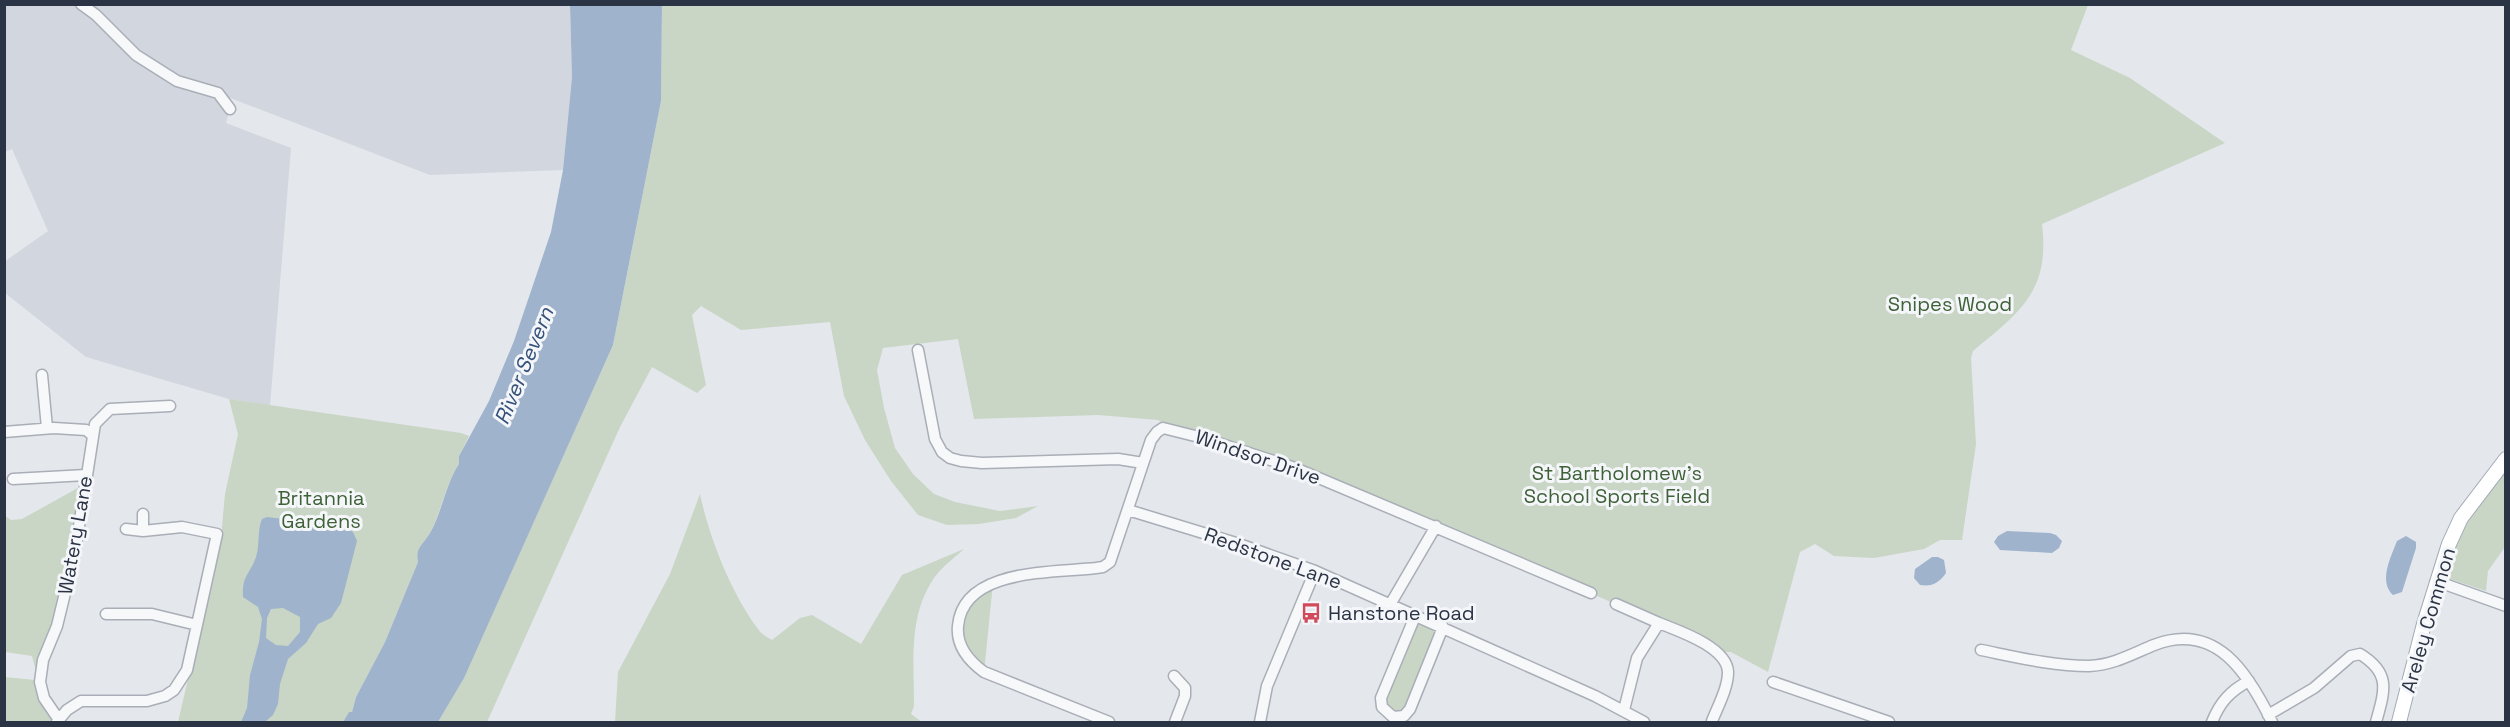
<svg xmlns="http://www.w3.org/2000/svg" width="2510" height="727" viewBox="0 0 2510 727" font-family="'Space Grotesk',sans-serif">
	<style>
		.built { fill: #d2d6de }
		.green { fill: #c9d6c5 }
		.water { fill: #9fb4cc; fill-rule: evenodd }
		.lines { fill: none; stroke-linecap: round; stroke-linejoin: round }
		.minor-casing { stroke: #a9aeb7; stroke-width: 13 }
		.major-casing { stroke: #a3abb8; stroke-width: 16 }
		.minor { stroke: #f7f8fa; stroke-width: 10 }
		.major { stroke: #fff; stroke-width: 14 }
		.labels { text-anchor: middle; stroke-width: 6; stroke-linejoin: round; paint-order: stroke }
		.park-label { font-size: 20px; fill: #3f6138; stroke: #f4f6f9 }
		.street-label { font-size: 20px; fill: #2b3445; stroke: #f4f6f9 }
		.poi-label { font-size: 20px; fill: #2b3445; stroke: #f4f6f9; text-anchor: start }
		.water-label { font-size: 21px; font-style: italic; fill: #34527a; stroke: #f4f6f9 }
	</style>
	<rect width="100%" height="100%" fill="#e4e7ec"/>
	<path class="built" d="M5 5H570L572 77 563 170 430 175 220 94 230 109 226 123 291 148 270 406 229 399 86 357 5 293 4 262 48 231 12 149 5 152Z"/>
	<path class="green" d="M662 5H2088L2071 50 2130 78 2225 143 2042 224C2050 291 2021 311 1973 351L1971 358 1976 444 1962 540H1940L1924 549 1874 558 1834 556 1815 544 1800 552 1768 672 1731 652H1724L1717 644 1688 628 1685 634 1349 489 1172 429 1158 420 1098 415 974 419 958 339 883 348 877 370 884 408 895 448 913 474 934 494 955 502 1000 511 1038 506 1016 518 979 524 947 525 918 515 891 481 865 440 844 396 830 322 741 330 701 306 692 315 706 385 697 393 652 367 620 427 487 722H438L464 677 613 345 661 101Z
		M229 399 461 433 469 436 459 456V464C446 483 441 512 430 533 423 545 415 547 418 562L385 642 356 697 352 712H349L343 722H178L221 538 225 494 238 434Z
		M2505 471V547L2488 571 2486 591 2450 579C2436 548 2487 495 2505 471Z
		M85 484 76 543 40 682 57 722H5V677L35 680 36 671 32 656 5 652 4 515 11 520 22 519Z
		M700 494C709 537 731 593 758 629 761 634 767 637 772 640L800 618 812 615 861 644 902 575 964 549C954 558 942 567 934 578 908 616 914 662 914 706L911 714 922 722H615L618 672 670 574Z
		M993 583 984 672 965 654 959 619 962 608Z
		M1420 623 1432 628 1435 634 1406 708 1400 713 1388 710 1385 701 1414 629Z"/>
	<path class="water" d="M570 5H662L661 101 613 345 464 678 438 722H343L349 712H352L356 697 385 642 418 562C415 547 423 545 430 533 442 512 446 483 459 464V456L489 401 514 341 551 232 563 170 572 77Z
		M267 517 343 526 353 532 357 541 341 603 331 618 318 624 306 643 288 659 280 684 278 704 273 715 265 722H241L247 708 250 675 259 642 262 619 258 607 243 597C242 575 249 576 256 557 260 545 257 531 262 519ZM283 608 300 617V632L288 646 276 645 266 638 267 618 271 609Z
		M2007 531 2050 533 2056 535 2062 541 2059 548 2052 553 2000 550 1994 542 1998 536Z
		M2406 536 2416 542V548L2402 592 2393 595C2378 581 2391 557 2397 541Z
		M1932 557H1938L1944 560 1946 573C1939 583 1932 587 1920 585L1914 578 1915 569Z"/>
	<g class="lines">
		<g class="minor-casing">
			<path id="minor" d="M81 4 96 15 136 55 177 81 218 93 230 109
				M918 350 935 439 942 452 950 458 961 461 982 463 1118 459 1143 463
				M42 375 47 428
				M4 432 54 428 86 430 92 435
				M13 479 86 475
				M1128 510 1236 543 1315 571 1595 696 1644 722
				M143 514V531
				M2436 581 2506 606
				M1391 603 1436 526
				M1616 604 1659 623
				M106 614H152L197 625
				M1416 614 1381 698 1382 707 1393 717 1404 716 1410 709 1443 627
				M1981 650C2016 657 2053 666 2089 666 2113 665 2132 654 2154 645 2216 621 2248 673 2272 722
				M1174 676 1185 688V696L1175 722
				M1773 682 1889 722
				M1624 710 1637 658 1659 623C1679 631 1727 647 1728 672 1728 688 1718 706 1712 721
				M2268 715 2314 688 2351 656 2360 654C2391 673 2385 690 2376 722
				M59 720 44 698 40 682 43 660 57 626 75 552 95 424 110 409 170 406
				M57 722 67 710 81 701H147L165 696 174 690 187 670 217 534 182 527 143 531 126 529
				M1109 722 984 672C969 661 956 646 958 626 963 568 1053 573 1096 568L1103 567 1110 562 1151 440 1157 432 1163 428 1203 438 1295 468 1591 593
				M1260 722 1267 686 1315 571
				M2212 722C2220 702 2230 691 2249 681"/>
		</g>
		<g class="major-casing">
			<path id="major" d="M2399 722 2424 624 2449 544 2461 518 2506 459"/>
		</g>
		<use href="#minor" class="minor"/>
		<use href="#major" class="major"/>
	</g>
	<defs>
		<g id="bus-bare" transform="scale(1.62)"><path d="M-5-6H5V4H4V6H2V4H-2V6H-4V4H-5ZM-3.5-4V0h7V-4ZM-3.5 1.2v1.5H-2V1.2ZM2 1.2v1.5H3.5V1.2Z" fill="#d1495b" stroke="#f4f6f9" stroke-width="2.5" paint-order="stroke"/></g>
	</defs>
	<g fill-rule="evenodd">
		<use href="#bus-bare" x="1311" y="613"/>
	</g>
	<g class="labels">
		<g class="park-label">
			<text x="1950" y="311">Snipes Wood</text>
			<text x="1617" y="480">St Bartholomew's<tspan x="1617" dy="23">School Sports Field</tspan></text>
			<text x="321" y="505">Britannia<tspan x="321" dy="23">Gardens</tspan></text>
		</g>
		<g class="street-label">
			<text transform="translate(1258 457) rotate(19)" y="7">Windsor Drive</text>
			<text transform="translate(75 535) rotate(-80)" y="7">Watery Lane</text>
			<text transform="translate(1273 558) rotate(20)" y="7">Redstone Lane</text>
			<text transform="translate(2428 620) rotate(-74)" y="7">Areley Common</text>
		</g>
		<g class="poi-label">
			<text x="1328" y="620">Hanstone Road</text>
		</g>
		<g class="water-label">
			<text transform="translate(524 366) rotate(-68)" y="7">River Severn</text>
		</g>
	</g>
	<rect width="2510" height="727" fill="none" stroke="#2b3445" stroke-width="12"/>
</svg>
